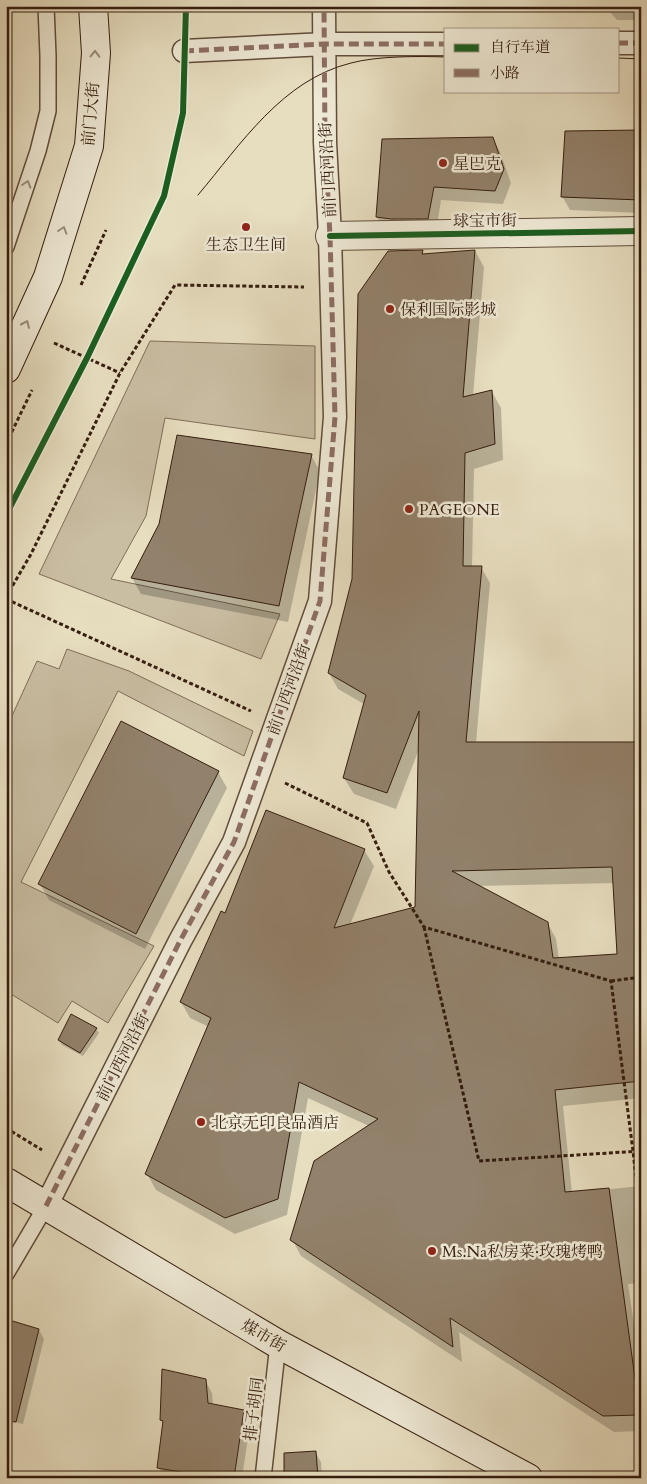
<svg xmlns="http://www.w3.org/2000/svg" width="647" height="1484" viewBox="0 0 647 1484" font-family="Cardo,'Noto Serif SC',serif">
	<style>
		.green { fill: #c9bda2; stroke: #7f6d58 }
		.shadow { fill: #0003; fill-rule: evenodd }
		.building { fill: #92816b; stroke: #351d0f; fill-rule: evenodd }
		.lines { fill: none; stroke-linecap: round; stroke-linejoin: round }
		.service-casing { stroke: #624d3b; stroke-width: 18 }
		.pedestrian-casing { stroke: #624d3b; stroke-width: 25 }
		.minor-casing { stroke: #624d3b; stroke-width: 30 }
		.secondary-casing { stroke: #351d0f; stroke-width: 30 }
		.path { stroke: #351d0f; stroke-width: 3; stroke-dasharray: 4 2.5; stroke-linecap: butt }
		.service { stroke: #efead6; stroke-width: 15 }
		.pedestrian { stroke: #efead6; stroke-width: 22 }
		.minor { stroke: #efead6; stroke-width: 28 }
		.secondary { stroke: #efead6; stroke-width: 28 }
		.tram { stroke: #351d0f; stroke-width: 1 }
		.quiet { stroke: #8d6e63; stroke-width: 5; stroke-dasharray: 10 5; stroke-linecap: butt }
		.cycleway-casing { stroke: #efead6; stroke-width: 9 }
		.cycleway { stroke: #1b5e20; stroke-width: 6 }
		.oneway { stroke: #9b8e7c }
		.poi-dot { fill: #8f2418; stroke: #efead6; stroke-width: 2 }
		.labels { text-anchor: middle; stroke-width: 5; stroke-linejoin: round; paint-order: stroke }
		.street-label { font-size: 16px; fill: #351d0f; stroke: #efead6 }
		.poi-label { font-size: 16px; fill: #351d0f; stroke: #efead6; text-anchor: start }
	</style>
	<rect width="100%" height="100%" fill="#e7dec0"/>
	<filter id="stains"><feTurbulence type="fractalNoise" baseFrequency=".004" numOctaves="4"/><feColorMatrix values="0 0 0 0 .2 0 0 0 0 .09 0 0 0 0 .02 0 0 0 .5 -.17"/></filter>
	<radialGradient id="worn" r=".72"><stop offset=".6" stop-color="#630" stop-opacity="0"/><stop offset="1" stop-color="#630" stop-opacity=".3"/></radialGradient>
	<path class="green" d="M150 341 315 346V439L165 418 146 516 111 579 280 614 261 659 39 574Z
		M67 649 129 671 253 731 244 756 118 691 21 882 154 946 108 1023 72 1001 58 1023 6 991V729L37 661 59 669Z"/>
	<path class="shadow" d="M605 6H641V20H617Z
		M641 132V213L570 210 562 196Z
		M493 138 500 152 511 183 503 204 441 200 436 232 385 230 377 217Z
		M422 251 424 255 475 251 484 267 473 396 492 392 501 408 503 460 474 469 472 567H481L490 583 476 743H641V1098L563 1106 572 1193 641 1186V1283L628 1284 636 1338 641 1337V1431L614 1432 459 1332 462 1362 301 1256 292 1239 369 1126 308 1098 287 1215 235 1234 156 1190 147 1174 209 1027 190 1018 181 1002 226 915 364 850 374 866 350 925 416 908 419 749 396 809 354 794 344 778 364 704 338 689 329 673 353 579ZM615 883 619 955 559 959 556 939 547 922 478 886Z
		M311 455 320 471 288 622 141 594 132 578Z
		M218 772 227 788 145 949 49 900 40 884Z
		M96 1029 99 1033 83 1056 62 1045 59 1040Z
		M39 1330 44 1339 23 1424 6 1420Z
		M205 1380 212 1393 213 1405 243 1412 250 1424 242 1478H164L159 1468 164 1425 161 1420Z
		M315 1452 321 1462 322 1478H285Z"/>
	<path class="building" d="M641 130V200L561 197 565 131Z
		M493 137 504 169 495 191 434 187 428 219H391L376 217 382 139Z
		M423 250 422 254 475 250 463 397 492 390 495 444 465 453 463 566H482L466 742H641V1081L555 1090 565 1192 609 1188 640 1415 603 1416 450 1318 453 1347 290 1240 314 1161 378 1119 299 1082 278 1199 225 1218 145 1174 211 1018 180 1002 221 911 225 913 266 810 365 849 334 928 415 907 419 711 387 793 343 778 366 695 328 673 352 579 358 294 388 251ZM612 867 617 954 553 958 548 922 452 871Z
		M177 435 312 454 279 606 131 578 159 524Z
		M121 721 219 771 136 934 38 884Z
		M71 1014 97 1028 80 1053 58 1040Z
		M6 1319 39 1329 16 1422 6 1421Z
		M162 1369 206 1379 208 1403 244 1410 234 1478H217L157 1468 163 1421 160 1420Z
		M316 1451 318 1478H284V1453Z"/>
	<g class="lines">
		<g class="service-casing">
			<path id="service" d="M6 247 38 151 48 111V56L46 6
				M6 1274 46 1206
				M263 1478 278 1344"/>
		</g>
		<g class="pedestrian-casing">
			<path id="pedestrian" d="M618 43H641
				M184 51 325 44H446
				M46 1206 180 941 234 842 320 601 335 417 330 236 325 142 324 6"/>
		</g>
		<g class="minor-casing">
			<path id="minor" d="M330 236 641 231"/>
		</g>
		<g class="secondary-casing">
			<path id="secondary" d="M6 369 48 277 89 146 96 53 93 6
				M6 1182 278 1344 528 1478"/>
		</g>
		<path class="path" d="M6 60H9
			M81 285 106 230
			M54 343 120 373
			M6 444 32 390
			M640 552H641
			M6 597 31 554 120 373 175 285 304 287
			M6 599 251 711
			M285 783 367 823 389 872 424 927 611 981 633 1151 641 1224
			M424 927 479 1161 641 1151
			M611 981 641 977
			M6 1128 42 1150"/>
		<use href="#service" class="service"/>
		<use href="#pedestrian" class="pedestrian"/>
		<use href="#minor" class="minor"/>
		<use href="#secondary" class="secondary"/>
		<path class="tram" d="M618 58 641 59
			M198 195C241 144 282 80 351 63 377 56 418 56 446 57"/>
		<path class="quiet" d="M618 43H641
			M184 51 325 44H446
			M46 1206 180 941 234 842 320 601 335 417 330 236 325 142 324 6"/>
		<g class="cycleway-casing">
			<path id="cycleway" d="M330 236 641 231
				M6 515 87 358 164 196 183 113 186 6"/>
		</g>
		<use href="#cycleway" class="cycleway"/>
	</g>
	<defs><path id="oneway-chevron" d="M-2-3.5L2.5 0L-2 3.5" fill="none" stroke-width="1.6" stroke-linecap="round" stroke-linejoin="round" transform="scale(1.25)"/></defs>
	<g class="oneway">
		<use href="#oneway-chevron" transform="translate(95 54) rotate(-89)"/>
		<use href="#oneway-chevron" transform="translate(27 184) rotate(-72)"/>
		<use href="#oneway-chevron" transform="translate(63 230) rotate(-72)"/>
		<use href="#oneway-chevron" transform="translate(26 324) rotate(-66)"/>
	</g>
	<g class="poi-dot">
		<circle cx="443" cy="163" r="5"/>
		<circle cx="246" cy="227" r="5"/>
		<circle cx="390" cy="309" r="5"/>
		<circle cx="409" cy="509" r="5"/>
		<circle cx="201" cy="1122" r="5"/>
		<circle cx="432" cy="1251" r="5"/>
	</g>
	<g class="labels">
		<g class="street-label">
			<text transform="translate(90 114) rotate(-85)" y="6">前门大街</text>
			<text transform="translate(327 170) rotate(-93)" y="6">前门西河沿街</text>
			<text transform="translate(485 220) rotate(-1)" y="6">球宝市街</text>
			<text transform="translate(288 689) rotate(-70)" y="6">前门西河沿街</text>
			<text transform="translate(122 1057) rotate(-63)" y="6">前门西河沿街</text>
			<text transform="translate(264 1335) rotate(30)" y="6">煤市街</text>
			<text transform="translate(253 1409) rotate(-83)" y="6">排子胡同</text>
		</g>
		<g class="poi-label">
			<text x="453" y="169">星巴克</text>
			<text x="246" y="250" text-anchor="middle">生态卫生间</text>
			<text x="400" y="315">保利国际影城</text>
			<text x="419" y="515">PAGEONE</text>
			<text x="211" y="1128">北京无印良品酒店</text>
			<text x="442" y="1257">Ms.Na私房菜·玫瑰烤鸭</text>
		</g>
	</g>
	<rect width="647" height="1484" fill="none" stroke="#e7dec0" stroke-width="25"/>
	<rect x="8" y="8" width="632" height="1469" fill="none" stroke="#351d0f" stroke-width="2.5"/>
	<rect x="12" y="12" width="622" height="1459" fill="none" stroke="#351d0f"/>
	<rect x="444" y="28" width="175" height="65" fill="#efead6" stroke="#a59886"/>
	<rect x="454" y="44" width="25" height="8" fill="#1b5e20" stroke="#a59886"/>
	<text x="490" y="52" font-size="15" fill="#351d0f">自行车道</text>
	<rect x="454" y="69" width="25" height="8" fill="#8d6e63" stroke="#a59886"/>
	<text x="490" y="78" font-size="15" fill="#351d0f">小路</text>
	<rect width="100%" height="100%" filter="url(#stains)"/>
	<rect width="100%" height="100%" fill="url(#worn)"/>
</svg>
